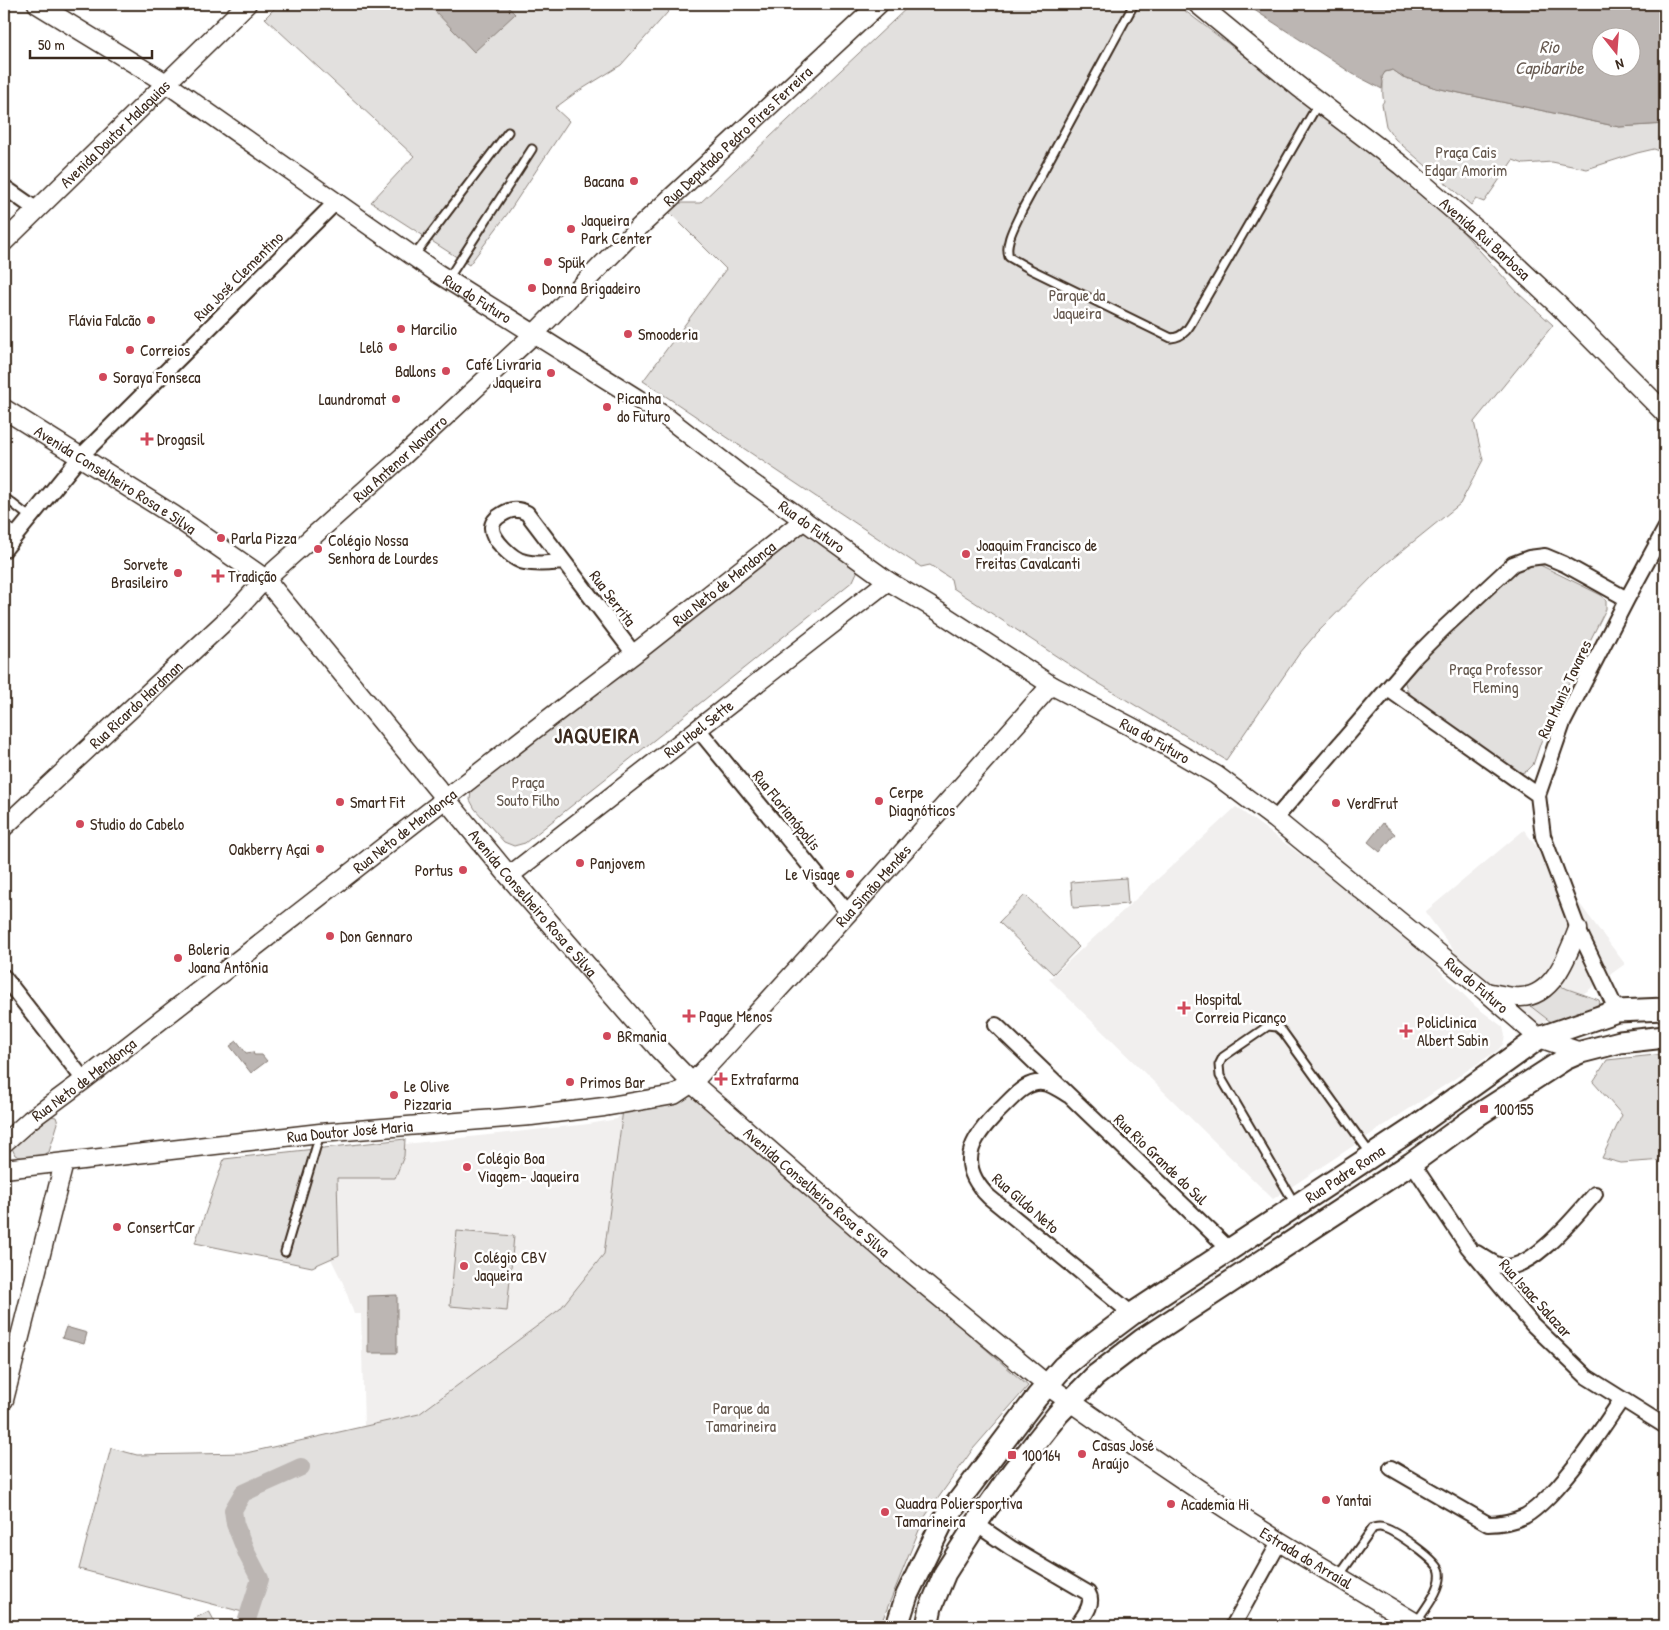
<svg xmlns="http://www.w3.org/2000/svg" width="1669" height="1630" viewBox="0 0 1669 1630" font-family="'Patrick Hand',sans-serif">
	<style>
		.built { fill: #f1efee }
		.green { fill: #e2e0de; stroke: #8e857e }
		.water { fill: #bcb6b3; stroke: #887e77; fill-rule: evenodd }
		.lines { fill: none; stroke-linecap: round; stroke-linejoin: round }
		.canal { stroke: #bcb6b3; stroke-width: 18 }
		.service-casing { stroke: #3b2a1e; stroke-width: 11 }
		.minor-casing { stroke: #3b2a1e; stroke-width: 18 }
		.tertiary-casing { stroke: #3b2a1e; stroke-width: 21 }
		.secondary-casing { stroke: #3b2a1e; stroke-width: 22 }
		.primary-casing { stroke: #3b2a1e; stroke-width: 25 }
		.service { stroke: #fff; stroke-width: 7 }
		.minor { stroke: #fff; stroke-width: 14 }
		.tertiary { stroke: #fff; stroke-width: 18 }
		.secondary { stroke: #fff; stroke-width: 19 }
		.primary { stroke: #fff; stroke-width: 21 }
		.poi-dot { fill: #d1495b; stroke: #fff; stroke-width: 2 }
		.labels { text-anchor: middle; stroke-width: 5; stroke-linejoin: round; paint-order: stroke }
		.street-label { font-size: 16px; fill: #3b2a1e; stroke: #fff }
		.park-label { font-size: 16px; fill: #65584e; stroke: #fff }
		.poi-label { font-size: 16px; fill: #3b2a1e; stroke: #fff; text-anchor: start }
		.water-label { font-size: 18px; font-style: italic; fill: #685b52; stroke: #fff }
		.district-label { font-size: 21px; font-weight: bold; letter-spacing: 1px; fill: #3b2a1e; stroke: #fff }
	</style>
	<rect width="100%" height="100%" fill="#fff"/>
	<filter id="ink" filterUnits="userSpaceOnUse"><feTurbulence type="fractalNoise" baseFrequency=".02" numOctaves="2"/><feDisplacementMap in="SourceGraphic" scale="10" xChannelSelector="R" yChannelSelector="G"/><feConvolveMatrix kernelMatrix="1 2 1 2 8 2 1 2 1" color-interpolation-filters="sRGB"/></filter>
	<g filter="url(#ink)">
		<path class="built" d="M1236 807 1395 925 1475 1006 1503 1027 1505 1036 1503 1044 1498 1050 1273 1199 1049 979Z
			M1524 830 1625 964 1520 1039 1425 912Z
			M623 1110 604 1254 560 1309 419 1414 364 1427 361 1314H354L343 1283 331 1259 339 1254 337 1178H395L404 1156 405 1144 589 1124 617 1119Z"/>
		<path class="green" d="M279 4H675L621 65 574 94 555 108 569 121 508 213 469 265 371 202 414 156 265 18Z
			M911 4H1176L1280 83 1404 181 1461 230 1518 293 1553 325 1474 422 1483 460 1460 504 1382 567 1316 634 1299 654 1226 760 1085 675 953 588 951 579 930 565 921 567 643 381 726 269 669 212 678 203H700Z
			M1393 70 1403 77 1436 88 1619 127 1665 124V153L1654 149 1637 153 1587 169 1552 162 1524 164 1513 160 1484 202 1476 199 1471 205 1395 139 1386 126 1382 104 1384 101C1381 93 1385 85 1381 77L1385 72Z
			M804 531 858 570 853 581 525 843 514 846 504 842 475 809 470 800 471 790Z
			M1538 564 1601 595 1606 601V609L1545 730 1533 765 1527 771 1518 774 1461 735 1408 692 1404 680 1410 669 1512 573 1523 565Z
			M1126 878 1128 904 1073 908 1071 882Z
			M1025 895 1079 947 1053 974 999 922Z
			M1559 986 1599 1000 1600 1003 1588 1010 1554 1022H1551L1529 1005 1546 999Z
			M1665 1054V1160L1621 1163 1602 1158 1622 1115 1593 1082 1607 1060Z
			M695 1095 1028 1386 973 1449 924 1518 880 1626H251L254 1615 79 1569 111 1448 137 1455 246 1453 419 1414 560 1309 604 1254 623 1110Z
			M50 1116 56 1117 58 1123 49 1152C41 1157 23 1161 15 1155L12 1148 14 1143Z
			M405 1139 404 1156 395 1178H337L339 1255 312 1267 195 1243 224 1159Z
			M457 1231 514 1236 507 1311 450 1306Z
			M209 1611 217 1626H188L186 1623Z"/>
		<path class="water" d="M438 4H505L515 14 474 52 433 9Z
			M1245 4H1665V124L1619 127 1436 88 1403 77 1393 70 1385 72 1382 77 1383 82 1382 89 1353 74ZM1602 38H1632V68H1602Z
			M1383 823 1395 834 1380 852 1368 842Z
			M237 1041 246 1053 253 1052 254 1055H262L267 1061 251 1073 230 1046Z
			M397 1295V1353H368V1296Z
			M66 1327 87 1333 84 1344 62 1338Z"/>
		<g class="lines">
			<path class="canal" d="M245 1626 260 1579 247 1554 235 1524 233 1510 243 1493 301 1467"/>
			<g class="service-casing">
				<path id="service" d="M1134 4 1022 210C1016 224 1004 242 1009 257L1030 269 1171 338C1185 337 1190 326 1196 315L1318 104
					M414 256 508 132
					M448 279 532 149
					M8 500 31 518
					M4 524 17 534
					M1295 1204 1220 1076 1219 1065 1223 1057 1268 1026 1277 1027 1283 1032 1370 1153
					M285 1252 320 1134
					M1339 1576 1373 1528C1377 1527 1380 1526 1384 1528 1395 1531 1439 1561 1440 1572 1443 1588 1424 1610 1416 1623"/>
			</g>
			<g class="minor-casing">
				<path id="minor" d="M4 187 37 210
					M4 550 79 458 335 203
					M564 562C551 563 538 565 525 562 513 560 491 539 492 527 492 522 495 520 498 517 508 510 515 507 527 513L634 654
					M1388 689 1538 795
					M698 729 849 914
					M1275 819 1415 657 1445 627 1513 564 1529 558 1545 556 1564 564 1627 599
					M4 977 84 1080
					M1617 1011 1578 929 1543 836 1538 795 1563 723 1627 599 1665 529
					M996 1025 1229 1249
					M1068 1095C1058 1089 1048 1081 1036 1083 1024 1085 1014 1096 1005 1105 975 1134 952 1161 989 1197L1132 1314
					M1412 1163 1468 1247 1532 1324 1587 1377 1665 1426
					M1477 1253C1484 1257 1493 1264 1501 1266 1530 1274 1577 1214 1595 1194
					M1391 1468 1488 1524C1500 1524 1514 1521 1525 1516 1534 1511 1542 1503 1549 1496 1577 1467 1599 1433 1622 1399
					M976 1524 1011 1548 1088 1593C1095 1604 1083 1617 1077 1626
					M1233 1626 1280 1541"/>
			</g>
			<g class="tertiary-casing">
				<g id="tertiary">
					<path id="s1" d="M37 4 166 83 437 273 665 416 741 475 888 581 930 606 1051 685 1149 736 1216 775 1275 819 1486 992 1539 1038 1581 1052"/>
					<path id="s2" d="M4 242 247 4"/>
					<path id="s3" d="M4 827 234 613 265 579 402 457 534 334 634 232 879 4"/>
					<path id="s4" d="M509 876 888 581"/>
					<path d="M1486 992C1497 994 1510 998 1521 997 1554 996 1568 954 1578 929"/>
					<path id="s5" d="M4 1143 30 1120 84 1080 552 716 634 654 804 520"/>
					<path id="s6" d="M4 1169 320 1133 531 1116 604 1107 674 1095 692 1083C814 953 933 819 1051 685"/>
					<path d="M4 1400 64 1163"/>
				</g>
			</g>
			<g class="secondary-casing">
				<g id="secondary">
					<path id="s7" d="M1198 4 1299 87 1401 165 1492 243 1558 305 1665 413"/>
					<path id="s8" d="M4 409 173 515 265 579 509 876 660 1050 692 1083 895 1260 1047 1385C1123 1439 1201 1493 1280 1542 1327 1570 1374 1598 1420 1626"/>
				</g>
			</g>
			<g class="primary-casing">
				<g id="primary">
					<path id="s9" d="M897 1626 907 1595 942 1523 1037 1397 1063 1367 1084 1350 1132 1314 1411 1130 1539 1038 1617 1011 1665 1009"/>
					<path d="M927 1626 931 1607 945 1573 980 1518 1013 1471 1058 1414 1095 1376 1142 1340 1412 1163 1478 1115 1565 1059 1581 1052 1620 1042 1665 1037"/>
				</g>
			</g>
			<use href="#service" class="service"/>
			<use href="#minor" class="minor"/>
			<use href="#tertiary" class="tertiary"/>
			<use href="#secondary" class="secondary"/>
			<use href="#primary" class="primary"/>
		</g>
	</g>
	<g class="poi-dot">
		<circle cx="634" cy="181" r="5"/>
		<circle cx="571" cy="229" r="5"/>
		<circle cx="548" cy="262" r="5"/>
		<circle cx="532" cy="288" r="5"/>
		<circle cx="151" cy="320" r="5"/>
		<circle cx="401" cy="329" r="5"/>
		<circle cx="628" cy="334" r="5"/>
		<circle cx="393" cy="347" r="5"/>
		<circle cx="130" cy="350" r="5"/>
		<circle cx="446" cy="371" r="5"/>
		<circle cx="551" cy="373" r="5"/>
		<circle cx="103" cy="377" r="5"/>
		<circle cx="396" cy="399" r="5"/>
		<circle cx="607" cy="407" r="5"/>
		<path d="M144.5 431.5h5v5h5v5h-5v5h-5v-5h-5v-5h5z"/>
		<circle cx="221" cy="538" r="5"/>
		<circle cx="318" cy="549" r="5"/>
		<circle cx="966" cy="554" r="5"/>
		<circle cx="178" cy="573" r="5"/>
		<path d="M215.5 568.5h5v5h5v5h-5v5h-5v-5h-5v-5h5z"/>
		<circle cx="879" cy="801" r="5"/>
		<circle cx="340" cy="802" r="5"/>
		<circle cx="1336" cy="803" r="5"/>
		<circle cx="80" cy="824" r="5"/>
		<circle cx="320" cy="849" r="5"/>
		<circle cx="580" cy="863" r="5"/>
		<circle cx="463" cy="870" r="5"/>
		<circle cx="850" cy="874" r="5"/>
		<circle cx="330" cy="936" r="5"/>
		<circle cx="178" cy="958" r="5"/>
		<path d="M1181.5 1000.5h5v5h5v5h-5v5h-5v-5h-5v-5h5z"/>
		<path d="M686.5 1008.5h5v5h5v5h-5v5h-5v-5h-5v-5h5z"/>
		<path d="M1403.5 1023.5h5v5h5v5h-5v5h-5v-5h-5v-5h5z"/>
		<circle cx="607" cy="1036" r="5"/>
		<path d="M718.5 1071.5h5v5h5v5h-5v5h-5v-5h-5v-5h5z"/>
		<circle cx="570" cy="1082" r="5"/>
		<circle cx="394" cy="1095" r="5"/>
		<rect x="1479" y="1104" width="10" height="10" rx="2.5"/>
		<circle cx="467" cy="1167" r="5"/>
		<circle cx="117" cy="1227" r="5"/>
		<circle cx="464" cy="1266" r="5"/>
		<circle cx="1082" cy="1454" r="5"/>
		<rect x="1007" y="1450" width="10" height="10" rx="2.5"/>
		<circle cx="1326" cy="1500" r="5"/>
		<circle cx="1171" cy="1504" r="5"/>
		<circle cx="885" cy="1512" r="5"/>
	</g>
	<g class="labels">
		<g class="street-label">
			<text dy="6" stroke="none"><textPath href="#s2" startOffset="155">Avenida Doutor Malaquias</textPath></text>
			<text dy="6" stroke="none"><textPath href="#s3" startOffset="1008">Rua Deputado Pedro Pires Ferreira</textPath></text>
			<text dy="6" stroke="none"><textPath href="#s7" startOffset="371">Avenida Rui Barbosa</textPath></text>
			<text transform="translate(238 276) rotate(-45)" y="6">Rua José Clementino</text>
			<text dy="6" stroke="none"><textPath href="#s1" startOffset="530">Rua do Futuro</textPath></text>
			<text dy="6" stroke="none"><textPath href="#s3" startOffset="541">Rua Antenor Navarro</textPath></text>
			<text dy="6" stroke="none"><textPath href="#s8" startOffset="132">Avenida Conselheiro Rosa e Silva</textPath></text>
			<text dy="6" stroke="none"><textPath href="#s1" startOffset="935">Rua do Futuro</textPath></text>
			<text dy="6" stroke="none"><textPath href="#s5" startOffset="912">Rua Neto de Mendonça</textPath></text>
			<text transform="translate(613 598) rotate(53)" y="6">Rua Serrita</text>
			<text transform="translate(1564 689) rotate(-65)" y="6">Rua Muniz Tavares</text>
			<text dy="6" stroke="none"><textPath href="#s3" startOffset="180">Rua Ricardo Hardman</textPath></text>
			<text dy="6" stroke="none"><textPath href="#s4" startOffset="240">Rua Hoel Sette</textPath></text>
			<text dy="6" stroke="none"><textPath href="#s1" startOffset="1340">Rua do Futuro</textPath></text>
			<text transform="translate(787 810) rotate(51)" y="6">Rua Florianópolis</text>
			<text dy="6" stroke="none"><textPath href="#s5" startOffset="508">Rua Neto de Mendonça</textPath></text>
			<text dy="6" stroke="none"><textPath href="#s6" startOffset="964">Rua Simão Mendes</textPath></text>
			<text dy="6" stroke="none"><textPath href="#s8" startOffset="732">Avenida Conselheiro Rosa e Silva</textPath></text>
			<text dy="6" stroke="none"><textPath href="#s1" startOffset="1745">Rua do Futuro</textPath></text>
			<text dy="6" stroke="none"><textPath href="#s5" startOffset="102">Rua Neto de Mendonça</textPath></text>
			<text dy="6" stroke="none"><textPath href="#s6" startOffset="348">Rua Doutor José Maria</textPath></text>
			<text transform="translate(1161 1159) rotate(44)" y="6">Rua Rio Grande do Sul</text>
			<text dy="6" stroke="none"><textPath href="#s9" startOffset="652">Rua Padre Roma</textPath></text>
			<text dy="6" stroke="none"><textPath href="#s8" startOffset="1138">Avenida Conselheiro Rosa e Silva</textPath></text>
			<text transform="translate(1026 1203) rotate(41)" y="6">Rua Gildo Neto</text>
			<text transform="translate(1536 1298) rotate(48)" y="6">Rua Isaac Salazar</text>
			<text dy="6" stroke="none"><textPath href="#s8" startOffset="1750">Estrada do Arraial</textPath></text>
		</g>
		<g class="park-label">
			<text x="1466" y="158">Praça Cais<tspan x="1466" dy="18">Edgar Amorim</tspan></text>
			<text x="1077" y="301">Parque da<tspan x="1077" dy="18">Jaqueira</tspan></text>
			<text x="1496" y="675">Praça Professor<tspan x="1496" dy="18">Fleming</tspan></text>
			<text x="528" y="788">Praça<tspan x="528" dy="18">Souto Filho</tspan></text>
			<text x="741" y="1414">Parque da<tspan x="741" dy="18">Tamarineira</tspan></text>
		</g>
		<g class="poi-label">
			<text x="624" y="187" text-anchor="end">Bacana</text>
			<text x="581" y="226">Jaqueira<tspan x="581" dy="18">Park Center</tspan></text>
			<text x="558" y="268">Spük</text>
			<text x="542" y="294">Donna Brigadeiro</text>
			<text x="141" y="326" text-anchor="end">Flávia Falcão</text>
			<text x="411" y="335">Marcilio</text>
			<text x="638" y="340">Smooderia</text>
			<text x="383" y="353" text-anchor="end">Lelô</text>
			<text x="140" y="356">Correios</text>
			<text x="541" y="370" text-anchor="end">Café Livraria<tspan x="541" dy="18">Jaqueira</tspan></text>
			<text x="436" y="377" text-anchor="end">Ballons</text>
			<text x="113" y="383">Soraya Fonseca</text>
			<text x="617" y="404">Picanha<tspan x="617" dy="18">do Futuro</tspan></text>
			<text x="386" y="405" text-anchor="end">Laundromat</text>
			<text x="157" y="445">Drogasil</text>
			<text x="231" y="544">Parla Pizza</text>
			<text x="328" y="546">Colégio Nossa<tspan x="328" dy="18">Senhora de Lourdes</tspan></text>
			<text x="976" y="551">Joaquim Francisco de<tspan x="976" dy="18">Freitas Cavalcanti</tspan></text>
			<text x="168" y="570" text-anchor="end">Sorvete<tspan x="168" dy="18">Brasileiro</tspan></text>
			<text x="228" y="582">Tradição</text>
			<text x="889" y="798">Cerpe<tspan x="889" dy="18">Diagnóticos</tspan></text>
			<text x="350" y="808">Smart Fit</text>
			<text x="1346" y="809">VerdFrut</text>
			<text x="90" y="830">Studio do Cabelo</text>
			<text x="310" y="855" text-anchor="end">Oakberry Açai</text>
			<text x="590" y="869">Panjovem</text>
			<text x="453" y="876" text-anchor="end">Portus</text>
			<text x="840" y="880" text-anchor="end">Le Visage</text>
			<text x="340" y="942">Don Gennaro</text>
			<text x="188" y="955">Boleria<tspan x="188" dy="18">Joana Antônia</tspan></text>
			<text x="1195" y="1005">Hospital<tspan x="1195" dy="18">Correia Picanço</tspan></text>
			<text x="699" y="1022">Pague Menos</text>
			<text x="1417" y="1028">Policlinica<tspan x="1417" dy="18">Albert Sabin</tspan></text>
			<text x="617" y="1042">BRmania</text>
			<text x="731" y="1085">Extrafarma</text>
			<text x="580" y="1088">Primos Bar</text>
			<text x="404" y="1092">Le Olive<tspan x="404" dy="18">Pizzaria</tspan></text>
			<text x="1494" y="1115">100155</text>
			<text x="477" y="1164">Colégio Boa<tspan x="477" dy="18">Viagem- Jaqueira</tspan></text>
			<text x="127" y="1233">ConsertCar</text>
			<text x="474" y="1263">Colégio CBV<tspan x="474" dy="18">Jaqueira</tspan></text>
			<text x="1092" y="1451">Casas José<tspan x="1092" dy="18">Araújo</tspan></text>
			<text x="1022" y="1461">100164</text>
			<text x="1336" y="1506">Yantai</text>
			<text x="895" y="1509">Quadra Poliersportiva<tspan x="895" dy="18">Tamarineira</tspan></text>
			<text x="1181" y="1510">Academia Hi</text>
		</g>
		<g class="water-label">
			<text x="1549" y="53">Rio<tspan x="1549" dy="21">Capibaribe</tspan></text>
		</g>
		<g class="district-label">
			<text x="597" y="743">JAQUEIRA</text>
		</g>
	</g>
	<rect width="1669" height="1630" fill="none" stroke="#fff" stroke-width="20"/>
	<rect x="10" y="10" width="1649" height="1610" fill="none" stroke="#3b2a1e" stroke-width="2" filter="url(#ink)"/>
	<g transform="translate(1616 52) rotate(163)"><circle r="24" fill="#ffffff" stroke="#b1aaa5"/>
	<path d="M0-4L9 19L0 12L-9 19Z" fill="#d1495b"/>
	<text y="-8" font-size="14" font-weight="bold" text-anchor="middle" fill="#3b2a1e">N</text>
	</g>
	<path d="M30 50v8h122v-8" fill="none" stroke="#3b2a1e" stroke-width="2.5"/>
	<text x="38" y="50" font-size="15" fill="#3b2a1e" stroke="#ffffff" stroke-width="4" paint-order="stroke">50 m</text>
</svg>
